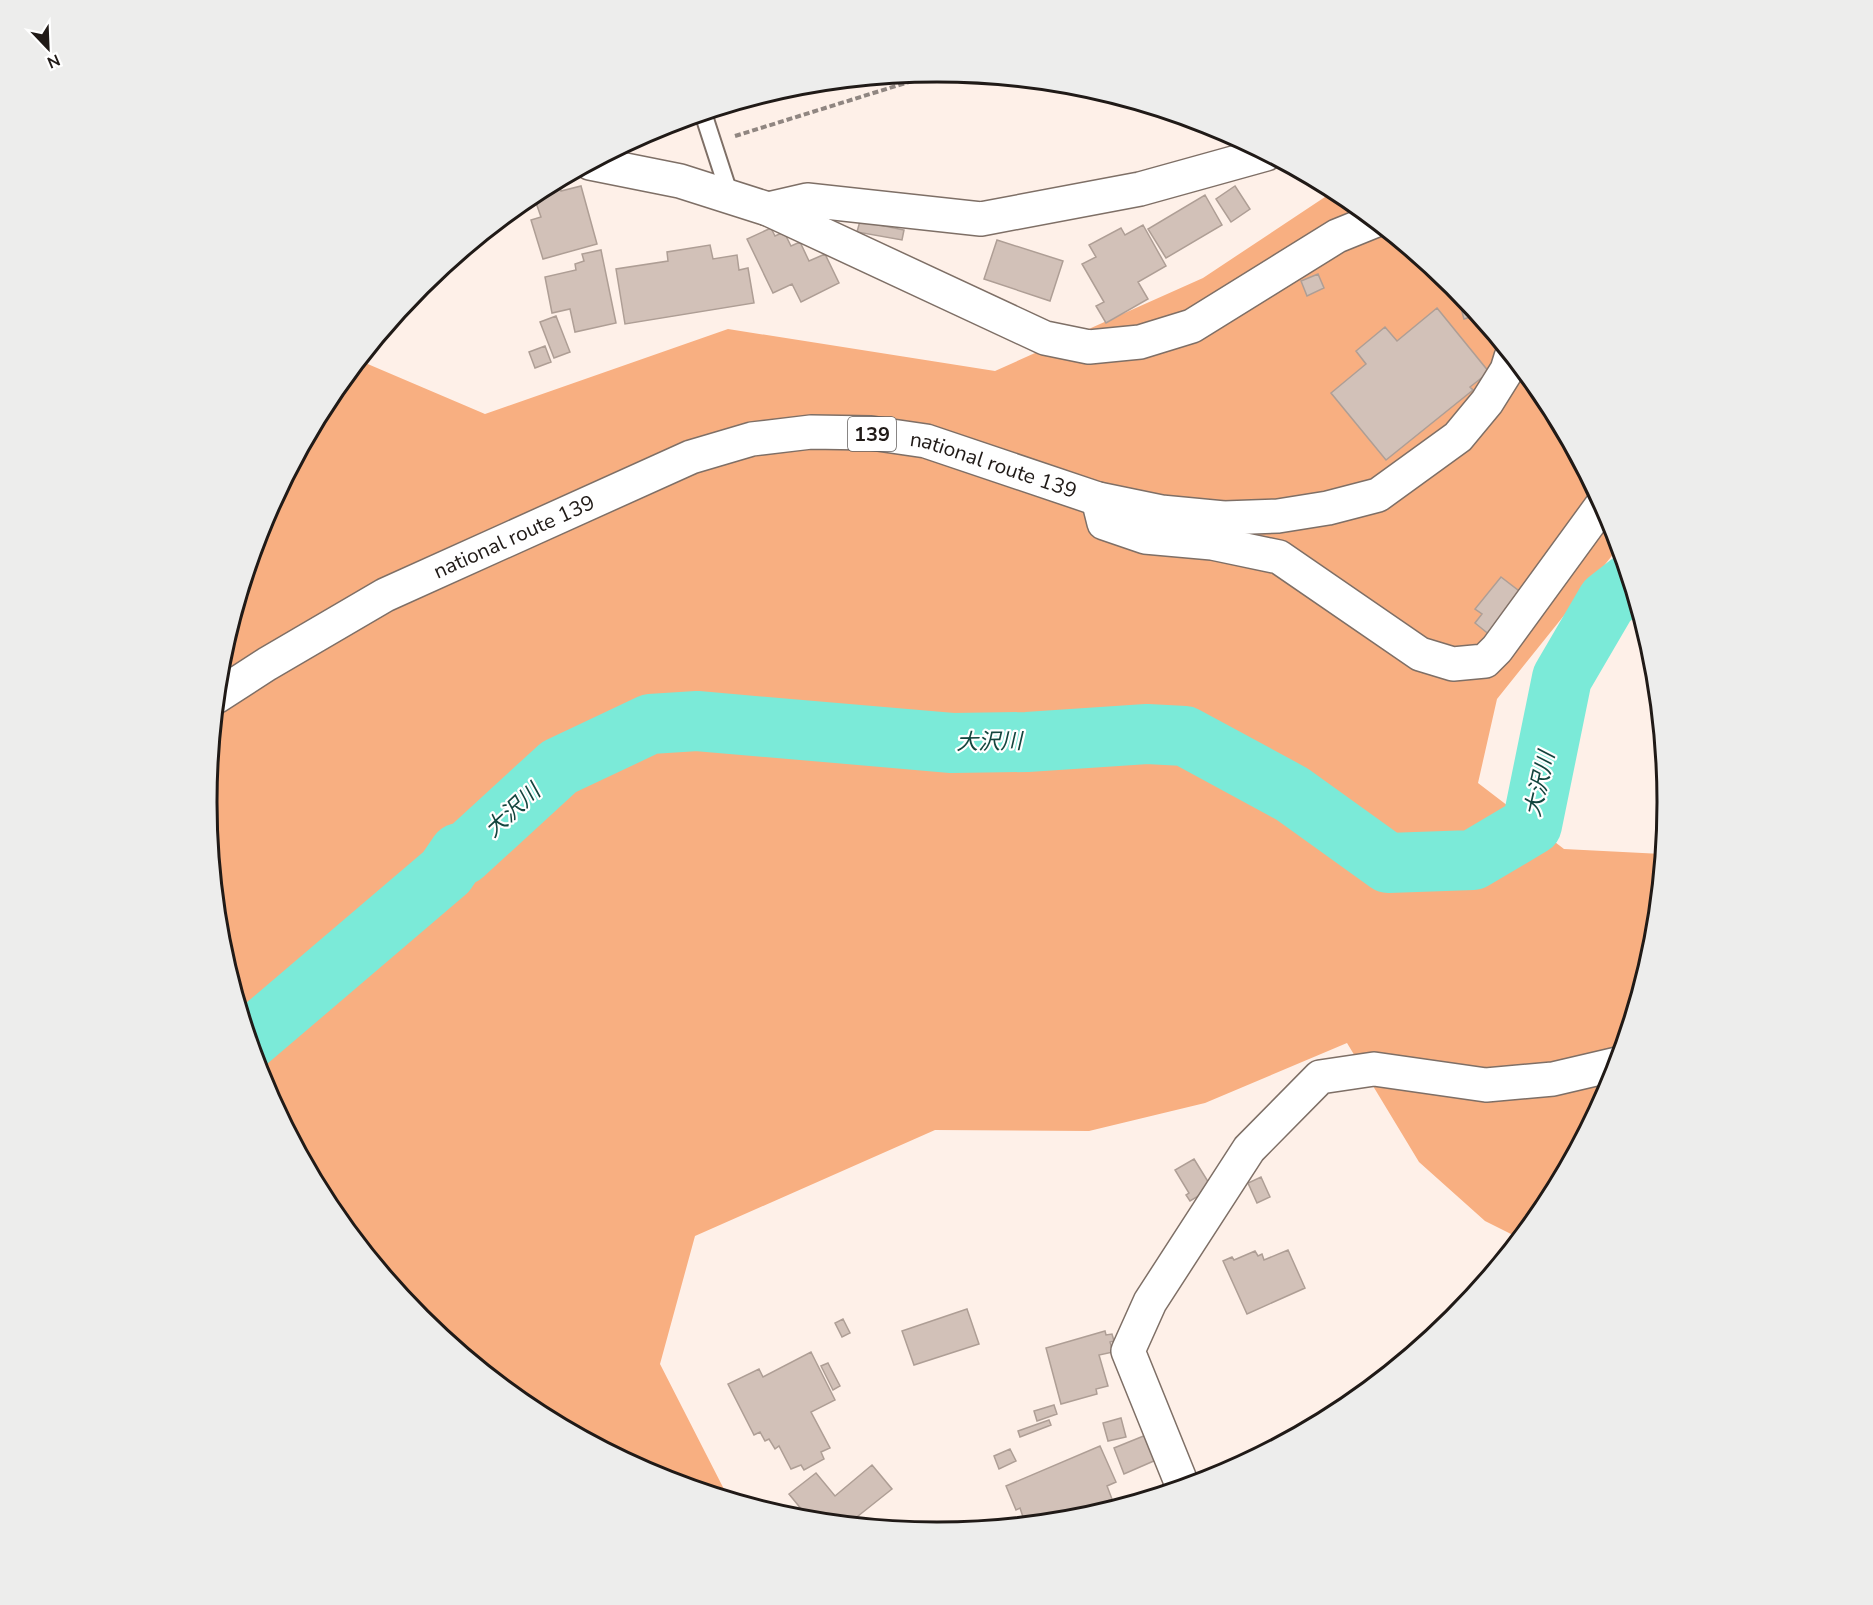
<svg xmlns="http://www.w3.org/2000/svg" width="1873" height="1605" viewBox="0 0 1873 1605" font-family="'Nunito Sans','Noto Sans JP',sans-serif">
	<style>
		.forest { fill: #f8af81 }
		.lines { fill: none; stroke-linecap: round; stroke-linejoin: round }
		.river { stroke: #7bead8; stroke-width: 60 }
		.building { fill: #d2c1b8; stroke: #ae9e95; stroke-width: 1.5 }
		.lane-casing { stroke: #7e6f66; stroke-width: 20 }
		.street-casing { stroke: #7e6f66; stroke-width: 36 }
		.highway-casing { stroke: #7e6f66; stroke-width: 36 }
		.path { stroke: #908681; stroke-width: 4; stroke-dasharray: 6 3; stroke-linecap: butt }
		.lane { stroke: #fff; stroke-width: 16 }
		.street { stroke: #fff; stroke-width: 33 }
		.highway { stroke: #fff; stroke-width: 33 }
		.labels { text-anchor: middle; stroke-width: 4.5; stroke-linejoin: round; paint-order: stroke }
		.shield { fill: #fff; stroke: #635f5d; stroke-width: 1.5 }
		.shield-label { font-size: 20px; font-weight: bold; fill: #201a17 }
		.street-label { font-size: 21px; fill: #201a17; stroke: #fff }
		.water-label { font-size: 22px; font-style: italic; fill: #13453e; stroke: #fff }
		.rim { fill: none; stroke: #201a17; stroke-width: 3 }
	</style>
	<rect width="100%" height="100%" fill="#fef0e8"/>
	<path class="forest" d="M1334 191 1453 286 1544 397 1612 523 1619 547 1497 699 1478 783 1564 849 1662 854 1653 945 1611 1082 1544 1209 1519 1238 1485 1221 1419 1162 1347 1043 1205 1103 1089 1131 935 1130 695 1236 660 1364 729 1499 657 1477 530 1410 420 1319 329 1208 261 1082 220 945 206 802 220 660 262 523 329 396 357 362H363L485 414 728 329 995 371 1203 278Z"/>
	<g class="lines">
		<path class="river" d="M249 1040 446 872 459 853 463 855 559 767 650 724 697 721 952 743 1027 742 1147 734 1185 736 1292 794 1388 863 1473 860 1532 825 1562 678 1607 601 1630 583"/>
	</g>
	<path class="building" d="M558 180 561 191 581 186 597 244 543 259 531 220 541 217 533 194Z
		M1235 186 1250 209 1231 222 1216 199Z
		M1205 195 1222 225 1166 258 1148 229Z
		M860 221 904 230 902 240 857 232Z
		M1143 225 1166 266 1138 282 1148 299 1106 323 1096 306 1104 302 1082 264 1096 257 1089 245 1121 228 1125 235Z
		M771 228 775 236 784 232 791 246 800 242 809 261 825 254 839 283 801 302 792 284 773 293 747 239Z
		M997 240 1063 261 1050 301 984 279Z
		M710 245 713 259 737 255 739 270 748 268 754 303 625 324 616 269 668 261 667 252Z
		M601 250 616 323 575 332 570 309 552 313 545 277 576 270 575 264 584 261 582 254Z
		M1318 274 1324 288 1307 296 1301 281Z
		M1456 290 1477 315 1464 319Z
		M1437 308 1489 372 1470 387 1473 390 1386 460 1331 393 1366 364 1356 351 1385 327 1397 341Z
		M556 316 570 352 554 358 540 322Z
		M545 346 551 362 535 368 529 352Z
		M1501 577 1523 594 1491 636 1475 623 1482 614 1475 609Z
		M1194 1159 1212 1188 1190 1201 1186 1195 1189 1193 1175 1170Z
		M1261 1177 1270 1197 1257 1203 1248 1183Z
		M1288 1250 1305 1288 1247 1314 1223 1261 1232 1257 1234 1260 1255 1251 1258 1256 1262 1254 1264 1260Z
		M1466 1304 1453 1319 1414 1351 1413 1350Z
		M967 1309 979 1344 914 1365 902 1331Z
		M843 1319 850 1333 842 1337 835 1323Z
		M1105 1331 1106 1335 1112 1334 1114 1341 1110 1342 1113 1352 1099 1355 1108 1386 1096 1389 1097 1394 1061 1404 1046 1348Z
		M811 1352 835 1400 811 1412 830 1448 821 1452 824 1459 804 1470 801 1465 791 1469 779 1446 775 1449 769 1439 765 1441 760 1432 754 1435 728 1384 759 1369 763 1377Z
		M828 1363 840 1386 833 1390 821 1366Z
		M1054 1405 1057 1414 1037 1421 1034 1411Z
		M1121 1418 1126 1437 1108 1441 1103 1423Z
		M1049 1420 1051 1425 1020 1437 1018 1431Z
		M1146 1435 1156 1460 1124 1474 1114 1448Z
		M1100 1446 1116 1482 1107 1486 1112 1499 1072 1516 1073 1520 1033 1524 1030 1517 1024 1520 1020 1508 1016 1510 1006 1486Z
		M1010 1449 1016 1461 999 1469 994 1456Z
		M872 1465 892 1489 848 1524 811 1521 789 1494 816 1473 835 1496Z"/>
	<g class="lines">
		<g class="lane-casing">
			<path id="lane" d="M703 113 730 196"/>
		</g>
		<g class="street-casing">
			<path id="street" d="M768 209 807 200 981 219 1140 189 1266 154
				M1098 499 1104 523 1145 537 1212 543 1279 557 1420 654 1453 664 1485 661 1497 649 1602 505
				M1183 1487 1128 1351 1150 1302 1249 1149 1320 1077 1374 1069 1486 1085 1553 1079 1617 1064"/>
		</g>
		<g class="highway-casing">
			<g id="highway">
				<path d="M590 163 680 181 768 209 1045 338 1089 347 1140 342 1192 326 1337 236 1374 221"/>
				<path id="s1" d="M216 697 267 664 385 595 691 457 752 439 811 432 871 433 926 441 1098 499 1161 512 1224 518 1278 516 1328 508 1378 495 1458 437 1487 402 1507 370 1511 357"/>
			</g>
		</g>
		<path class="path" d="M735 136 941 72"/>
		<use href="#lane" class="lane"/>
		<use href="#street" class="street"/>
		<use href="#highway" class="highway"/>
	</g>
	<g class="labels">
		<rect class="shield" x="848" y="417" width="48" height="34" rx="4.5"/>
		<g class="shield-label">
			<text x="872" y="441">139</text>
		</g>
		<g class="street-label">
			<text dy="7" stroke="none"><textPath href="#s1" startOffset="843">national route 139</textPath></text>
			<text dy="7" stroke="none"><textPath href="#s1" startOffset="339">national route 139</textPath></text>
		</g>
		<g class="water-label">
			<text transform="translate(989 741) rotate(-1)" y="8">大沢川</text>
			<text transform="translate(1539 784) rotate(-77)" y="8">大沢川</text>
			<text transform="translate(512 810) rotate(-43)" y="8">大沢川</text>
		</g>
	</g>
	<path d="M0 0H1873V1605H0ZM217 802a720 720 0 1 1 1440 0a720 720 0 1 1-1440 0Z" fill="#ededec" fill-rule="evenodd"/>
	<path class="rim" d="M217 802a720 720 0 1 1 1440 0a720 720 0 1 1-1440 0Z"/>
	<g transform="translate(48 48) rotate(157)" stroke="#ffffff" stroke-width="4.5" paint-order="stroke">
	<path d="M0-4.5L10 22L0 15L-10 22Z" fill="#201a17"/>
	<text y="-9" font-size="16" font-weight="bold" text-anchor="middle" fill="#201a17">N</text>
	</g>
</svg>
